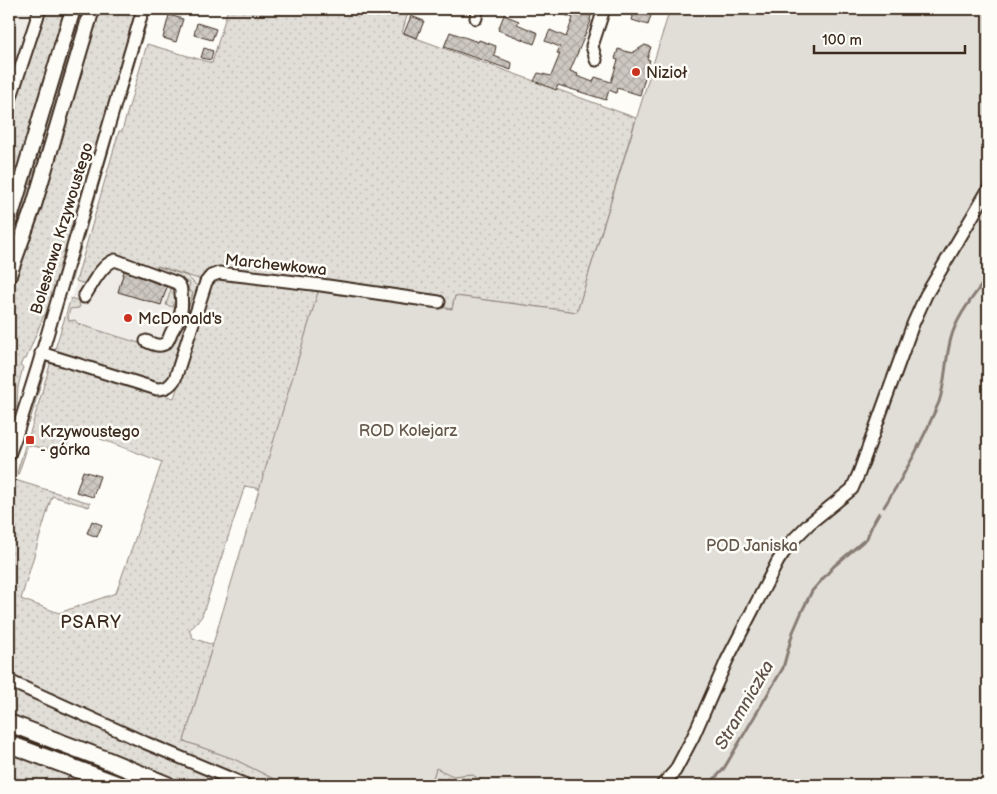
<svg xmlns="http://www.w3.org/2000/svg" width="997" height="794" viewBox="0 0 997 794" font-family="'Balsamiq Sans',sans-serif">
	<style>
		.built { fill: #efece7 }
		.grass { fill: url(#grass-dots); stroke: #8e847a }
		.garden { fill: #e1ded7; stroke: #8e847a }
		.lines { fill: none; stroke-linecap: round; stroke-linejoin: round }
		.stream { stroke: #887d74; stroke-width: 3 }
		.building { fill: url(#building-cross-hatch); stroke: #3b2a1e }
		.minor-casing { stroke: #3b2a1e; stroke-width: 15 }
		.major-casing { stroke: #3b2a1e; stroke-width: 18 }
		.highway-casing { stroke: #3b2a1e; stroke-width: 20 }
		.minor { stroke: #fdfcf7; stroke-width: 11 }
		.major { stroke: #fdfcf7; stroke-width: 14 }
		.highway { stroke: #fdfcf7; stroke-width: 16 }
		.poi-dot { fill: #c8321e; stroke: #fdfcf7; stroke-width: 2 }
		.labels { text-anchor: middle; stroke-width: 5; stroke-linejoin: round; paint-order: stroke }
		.poi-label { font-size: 16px; fill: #3b2a1e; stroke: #fdfcf7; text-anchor: start }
		.street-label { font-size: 16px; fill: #3b2a1e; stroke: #fdfcf7 }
		.park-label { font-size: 16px; fill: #64574c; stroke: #fdfcf7 }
		.neighbourhood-label { font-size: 18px; letter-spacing: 1px; fill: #3b2a1e; stroke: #fdfcf7 }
		.water-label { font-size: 18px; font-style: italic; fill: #615349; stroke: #fdfcf7 }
	</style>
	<defs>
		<pattern id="grass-dots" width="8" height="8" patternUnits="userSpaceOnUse" patternTransform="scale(1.25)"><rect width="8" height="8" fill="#e1ded7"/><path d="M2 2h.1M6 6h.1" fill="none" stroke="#c2bfb8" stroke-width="1.8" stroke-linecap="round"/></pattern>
		<pattern id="building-cross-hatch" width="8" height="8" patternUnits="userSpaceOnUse" patternTransform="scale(1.25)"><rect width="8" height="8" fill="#cdc8c2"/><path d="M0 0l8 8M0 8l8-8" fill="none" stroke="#b1aca6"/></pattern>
	</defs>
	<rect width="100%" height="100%" fill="#fdfcf7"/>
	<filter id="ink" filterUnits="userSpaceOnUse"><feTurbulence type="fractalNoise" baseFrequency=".02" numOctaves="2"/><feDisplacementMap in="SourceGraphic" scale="10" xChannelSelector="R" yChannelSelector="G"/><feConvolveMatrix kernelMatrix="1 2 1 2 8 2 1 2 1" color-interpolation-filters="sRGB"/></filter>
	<g filter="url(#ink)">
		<path class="built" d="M9 9H52L9 159Z
			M88 243 202 280 169 381 58 344Z"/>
		<path class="grass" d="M46 9H67L9 203V119Z
			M80 9H86L28 203 9 258V241L22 202Z
			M99 9H138L47 315H44L26 359H23L20 366 23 367 18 387 17 405 9 431V293L22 257Z
			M148 9H151L126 92 124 89Z
			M228 9H409L402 33 636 118 577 312 455 296 452 309 443 308 444 299 377 288 224 270 205 281 158 266 156 272 113 255 105 258 88 285 76 281 119 131H122L147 44 212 63Z
			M115 129 70 286 68 279 112 131Z
			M220 278 319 289 260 489 245 486 202 616 195 625 189 630 193 638 213 645 184 741 234 759 286 785H9V472L13 485 15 480 90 503 89 507 52 496 21 599 59 613 116 593 162 462 74 429 64 453 28 445 18 475 17 472 26 443H30L31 437 29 436 51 361 174 398 210 282Z
			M173 283 175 285 176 297 173 307 166 305Z
			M188 290 194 292 183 325 186 329 169 381 164 386 54 352 71 298 78 301 80 306 79 308 70 309 68 317 69 321 75 320 78 324 161 350Z
			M48 359 29 424 28 413 44 361Z
			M436 767 453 776 471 774 489 785H431Z"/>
		<path class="garden" d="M670 9H988V785H489L471 774 453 776 436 768 431 785H286L234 759 184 741 319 289 452 309 455 296 577 312Z
			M157 266 187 276 197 286V296L186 329 183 325 193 293 188 290 190 283 156 272Z"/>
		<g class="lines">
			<path class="stream" d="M884 507C905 474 924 438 939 402 946 381 945 359 951 338 957 315 975 295 988 276
				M708 785 723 770 783 668 793 632 803 609 812 591 834 566 867 538 872 525 879 513"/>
		</g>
		<path class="building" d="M551 9H572L591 16 590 20 591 21 570 71 578 74 577 76 593 82 595 77 611 82 618 60 615 59 618 49 632 53 645 45 651 47 647 59 650 60 640 95 617 88 616 93 609 90 606 100 558 85 556 90 534 81 538 73 551 76 560 54 557 53 560 47 545 41 550 30 566 37 573 18Z
			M628 9H653L648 25 632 20 633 17Z
			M169 15 183 19 176 42 163 38Z
			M504 15 519 21 517 24 538 33 534 44 498 30Z
			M411 16 424 21 417 38 404 33Z
			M197 23 216 29 212 40 194 35Z
			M450 32 478 42 479 40 496 46 494 56 512 63 511 70 444 47Z
			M204 48 213 51 211 60 201 58Z
			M124 271 167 287 161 305 118 292Z
			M83 471 100 476 93 497 76 492Z
			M92 521 102 525 97 537 87 533Z"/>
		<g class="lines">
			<g class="minor-casing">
				<path id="minor" d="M476 18 477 9
					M596 60 592 46 604 9
					M9 103 40 9
					M84 297C92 285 101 265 115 260L177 283C181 287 181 288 181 293 183 311 181 316 172 331 169 336 169 344 161 345 156 346 150 343 146 341
					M41 353 157 389C166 389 170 386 175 379L206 282 211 276 219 273 321 285 439 302
					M9 455 16 436 38 366 143 9
					M9 681 146 743 246 785
					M662 785 675 771 693 737 727 660 778 561 790 543 809 524 852 489 859 473 913 324 926 295 988 190"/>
			</g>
			<g class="major-casing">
				<path id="major" d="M9 222 73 9
					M9 275 34 205 92 9"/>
			</g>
			<g class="highway-casing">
				<path id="highway" d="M9 723 104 759 167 785
					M9 744 119 785"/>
			</g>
			<use href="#minor" class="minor"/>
			<use href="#major" class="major"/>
			<use href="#highway" class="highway"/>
		</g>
	</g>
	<g class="poi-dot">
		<circle cx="636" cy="72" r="5"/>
		<circle cx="128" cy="318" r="5"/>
		<rect x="25" y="435" width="10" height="10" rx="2.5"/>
	</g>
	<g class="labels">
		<g class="poi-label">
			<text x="646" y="78">Nizioł</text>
			<text x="138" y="324">McDonald's</text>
			<text x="40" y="437">Krzywoustego<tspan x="40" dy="18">- górka</tspan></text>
		</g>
		<g class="street-label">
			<text transform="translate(61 228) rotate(-73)" y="6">Bolesława Krzywoustego</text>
			<text transform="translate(276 264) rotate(6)" y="6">Marchewkowa</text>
		</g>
		<g class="park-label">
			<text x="408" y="436">ROD Kolejarz</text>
			<text x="752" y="551">POD Janiska</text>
		</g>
		<g class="neighbourhood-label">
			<text x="91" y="628">PSARY</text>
		</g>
		<g class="water-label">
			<text transform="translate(744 705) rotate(-60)" y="6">Stramniczka</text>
		</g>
	</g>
	<rect width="997" height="794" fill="none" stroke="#fdfcf7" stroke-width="30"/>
	<rect x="15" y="15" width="967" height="764" fill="none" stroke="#3b2a1e" stroke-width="2" filter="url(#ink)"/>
	<path d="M814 45v8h151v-8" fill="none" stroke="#3b2a1e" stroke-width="2.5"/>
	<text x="822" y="45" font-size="15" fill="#3b2a1e" stroke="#fdfcf7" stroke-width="4" paint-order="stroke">100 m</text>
</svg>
